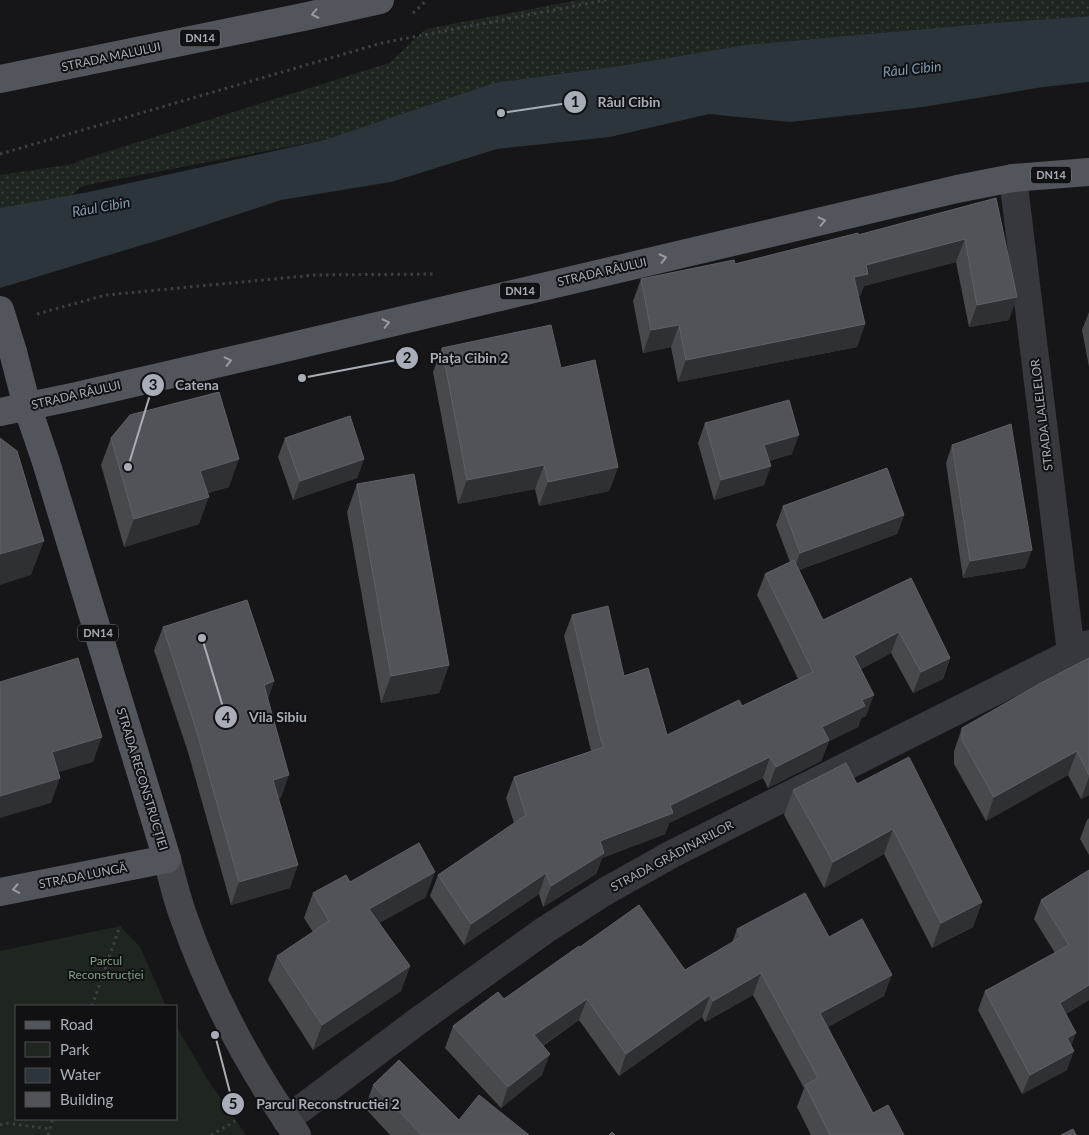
<svg xmlns="http://www.w3.org/2000/svg" width="1089" height="1135" viewBox="0 0 1089 1135" font-family="Lato,sans-serif">
	<style>
		.grass { fill: url(#grass-dots) }
		.green { fill: #1e261f }
		.water { fill: #2c353c }
		.lines { fill: none; stroke-linecap: round; stroke-linejoin: round }
		.path { stroke: #3d3f44; stroke-width: 3; stroke-dasharray: 2.5 4; stroke-linecap: butt }
		.minor { stroke: #37383d; stroke-width: 28 }
		.secondary { stroke: #45474d; stroke-width: 28 }
		.primary { stroke: #53555c; stroke-width: 28 }
		.primary-bridge { stroke: #53555c; stroke-width: 28 }
		.wall { fill: #47494d }
		.shaded-wall { fill: #2f3033 }
		.building { fill: #525359; stroke: #5f6168 }
		.oneway { stroke: #979ba6 }
		.labels { text-anchor: middle; stroke-width: 4; stroke-linejoin: round; paint-order: stroke }
		.shield { fill: #111113; stroke: #7b7e86; stroke-width: 1 }
		.shield-label { font-size: 11px; font-weight: bold; fill: #a8adb8 }
		.street-label { font-size: 12px; fill: #a8adb8; stroke: #111113 }
		.park-label { font-size: 12px; fill: #7fa381; stroke: #111113 }
		.water-label { font-size: 14px; font-style: italic; fill: #7f9bb3; stroke: #111113 }
		.leader { fill: none; stroke: #a8adb8; stroke-width: 2 }
		.callout-dot { fill: #a8adb8; stroke: #111113; stroke-width: 2 }
		.mark-label { font-size: 15px; text-anchor: middle; font-weight: bold; fill: #111 }
		.callout-label { font-size: 14px; text-anchor: middle; font-weight: bold; fill: #a8adb8; stroke: #111113; stroke-width: 4; stroke-linejoin: round; paint-order: stroke }
	</style>
	<defs>
		<pattern id="grass-dots" width="8" height="8" patternUnits="userSpaceOnUse" patternTransform="scale(1.25)"><rect width="8" height="8" fill="#1e261f"/><path d="M2 2h.1M6 6h.1" fill="none" stroke="#3c433d" stroke-width="1.8" stroke-linecap="round"/></pattern>
	</defs>
	<rect width="100%" height="100%" fill="#161618"/>
	<path class="grass" d="M579 0H1089V16L980 24 744 45 626 65 494 83 324 140 87 185 81 187 0 257V175L73 164 81 160 389 63 426 29Z"/>
	<path class="green" d="M120 926 140 947 166 1006H16V1119H176V1026L208 1080 246 1135H0V951Z"/>
	<path class="water" d="M1089 16V82L1043 87 923 107 790 122 709 114 610 137 497 149 391 182 281 200 172 236 0 288V208L89 192 324 140 494 83 626 65 744 45 980 24Z"/>
	<g class="lines">
		<path class="path" d="M413 13 427 0
			M0 154 382 43 606 0
			M37 314 106 295 315 275 435 274
			M92 1006 120 926
			M0 1125 6 1123 50 1129
			M48 1135 53 1119
			M211 1135 235 1121"/>
		<path class="minor" d="M1013 178 1071 652
			M286 1120 418 1021 545 930 606 891 672 854 1089 644"/>
		<path class="secondary" d="M167 859C172 879 177 899 184 918 211 995 250 1068 297 1135"/>
		<path class="primary" d="M0 79 303 17 380 0
			M0 412 77 396 276 350 957 189 1013 178 1089 172
			M0 892 167 859 46 462 27 406 13 352"/>
		<path class="primary-bridge" d="M0 310 13 352"/>
	</g>
	<path class="wall" d="M996 198 1009 320 969 327 956 262 864 286 860 296H858L865 324 857 347 678 382 671 347 643 353 633 301 641 279 735 264 858 235Z
		M1089 312V367L1082 330Z
		M442 348 561 368 618 467 609 491 539 506 535 489 458 504 433 372Z
		M705 423 792 454 769 461 764 485 714 500 698 443Z
		M111 438 229 487 208 493 199 524 124 547 101 465Z
		M285 438 364 459 357 478 293 500 278 457Z
		M952 445 1025 568 963 578 946 463Z
		M357 484 449 665 439 693 381 703 347 512Z
		M783 506 904 515 897 534 799 570 823 620 911 578 950 658 943 679 913 693 891 653 861 669 866 716 861 718 858 727 829 741 821 761 768 788 763 778 669 823 665 834 602 858 596 874 543 907 539 894 464 945 430 896 438 875 514 823 506 798 514 777 591 751 564 636 572 615 624 676 667 735 742 706 798 679 757 595 765 574 790 562 776 525Z
		M163 627 274 681 268 698 281 798 278 799 290 888 231 905 188 752 154 650Z
		M1089 658V795L1081 799 1068 775 986 821 954 764V751L962 728Z
		M857 784 982 902 973 927 932 948 884 854 824 888 784 815 793 790Z
		M1089 818V855L1080 839 1087 820Z
		M1089 870V1000L1066 1014 1071 1046 1067 1070 1022 1094 978 1010 985 991 1055 953 1034 919 1041 900Z
		M350 882 426 897 379 923 410 966 401 991 313 1050 268 980 277 956 313 932 304 918 313 893Z
		M737 929 829 937 884 996 828 1027 873 1113 904 1135H811L797 1107 804 1088 753 995 705 1022 702 1017 619 1076 579 1020 543 1046 542 1075 501 1108 445 1048 453 1026 504 999 580 947 685 970 732 943Z
		M373 1085 459 1120 529 1135H390L365 1108Z"/>
	<path class="shaded-wall" d="M965 239 956 262 864 286 860 296 846 299 854 277 866 265Z
		M1017 297 1009 320 969 327 977 305Z
		M865 324 857 347 678 382 686 360Z
		M679 325 671 347 643 353 651 330Z
		M799 435 792 454 757 464 764 445Z
		M239 459 229 487 190 498 200 471Z
		M364 459 357 478 293 500 300 481Z
		M544 465 535 489 458 504 467 480Z
		M771 466 764 485 714 500 721 480Z
		M618 467 609 491 539 506 548 482Z
		M209 497 199 524 124 547 134 519Z
		M904 515 897 534 793 572 800 553Z
		M44 541 31 575 0 585V554Z
		M1032 550 1025 568 963 578 970 561Z
		M899 632 891 653 846 677 854 656Z
		M950 658 943 679 913 693 921 672Z
		M449 665 439 693 381 703 391 676Z
		M274 681 266 704 264 685Z
		M874 695 866 716 861 718 858 727 829 741 821 761 768 788 776 767 822 727 862 700Z
		M102 737 93 762 43 777 52 752Z
		M1077 751 1068 775 986 821 994 797Z
		M770 757 763 778 669 823 665 834 602 858 596 874 543 907 551 886 600 841Z
		M289 775 281 798 264 803 273 780Z
		M1089 777V795L1081 799Z
		M60 778 51 803 0 818V796Z
		M893 829 884 854 824 888 833 862Z
		M298 865 290 888 231 905 239 882Z
		M435 872 426 897 360 934 369 909Z
		M546 873 539 894 464 945 471 924Z
		M982 902 973 927 932 948 941 923Z
		M410 966 401 991 313 1050 322 1025Z
		M761 973 753 995 705 1022 713 1001Z
		M892 975 884 996 813 1035 820 1013Z
		M1089 985V1000L1053 1022 1060 1003Z
		M710 995 702 1017 619 1076 626 1054Z
		M587 999 579 1020 526 1057 534 1035Z
		M1076 1033 1069 1052 1067 1038Z
		M1074 1051 1067 1070 1022 1094 1030 1075Z
		M550 1054 542 1075 501 1108 508 1087Z"/>
	<path class="building" d="M996 198 1017 297 977 305 965 239 866 265 868 274 854 277 865 324 686 360 679 325 651 330 641 279 734 260 735 264 858 233V235Z
		M551 325 561 368 595 360 618 467 548 482 544 465 467 480 442 348Z
		M219 392 239 459 200 471 209 497 134 519 111 438 130 415Z
		M789 400 799 435 764 445 771 466 721 480 705 423Z
		M350 416 364 459 300 481 285 438Z
		M1011 424 1032 550 970 561 952 445Z
		M0 438 17 451 44 541 0 554Z
		M887 468 904 515 800 553 783 506Z
		M414 474 449 665 391 676 357 484Z
		M794 560 823 620 911 578 950 658 921 672 899 632 854 656 874 695 862 700 865 706 822 727 829 740 776 767 770 757 670 805 673 813 600 841 604 853 551 886 546 873 471 924 438 875 526 815 514 777 604 747 601 740 572 615 608 606 624 676 648 668 667 735 739 700 742 706 813 672 765 574Z
		M247 600 274 681 264 685 289 775 273 780 298 865 239 882 196 729 163 627Z
		M78 658 102 737 52 752 60 778 0 796V682Z
		M1089 658V775L1077 751 994 797 962 740V728L1041 683Z
		M909 757 982 902 941 923 893 829 833 862 793 790 846 763 857 784Z
		M419 843 435 872 369 909 410 966 322 1025 277 956 329 921 313 893 346 875 350 882Z
		M1089 870V985L1060 1003 1076 1033 1067 1038 1074 1051 1030 1075 985 991 1069 945 1041 900Z
		M805 893 829 937 862 919 892 975 820 1013 873 1113 888 1105 904 1135H830L805 1085 818 1078 761 973 713 1001 710 995 626 1054 587 999 534 1035 550 1054 508 1087 453 1026 498 992 504 999 579 946 580 947 639 905 685 970 741 937 737 929Z
		M399 1060 459 1120 479 1095 529 1135H422L373 1085Z
		M1073 1129 1076 1135H1061Z
		M612 1132 615 1135H609Z"/>
	<defs><path id="oneway-chevron" d="M-2-3.5L2.5 0L-2 3.5" fill="none" stroke-width="1.6" stroke-linecap="round" stroke-linejoin="round" transform="scale(1.25)"/></defs>
	<g class="oneway">
		<use href="#oneway-chevron" transform="translate(315 14) rotate(168)"/>
		<use href="#oneway-chevron" transform="translate(822 221) rotate(-13)"/>
		<use href="#oneway-chevron" transform="translate(663 258) rotate(-13)"/>
		<use href="#oneway-chevron" transform="translate(386 323) rotate(-13)"/>
		<use href="#oneway-chevron" transform="translate(228 361) rotate(-13)"/>
		<use href="#oneway-chevron" transform="translate(16 889) rotate(169)"/>
	</g>
	<g class="labels">
		<g class="shield">
			<rect x="180" y="29.5" width="40" height="17" rx="4"/>
			<rect x="1031" y="166.5" width="40" height="17" rx="4"/>
			<rect x="500" y="282.5" width="40" height="17" rx="4"/>
			<rect x="78" y="624.5" width="40" height="17" rx="4"/>
		</g>
		<g class="shield-label">
			<text x="200" y="42">DN14</text>
			<text x="1051" y="179">DN14</text>
			<text x="520" y="295">DN14</text>
			<text x="98" y="637">DN14</text>
		</g>
		<g class="street-label">
			<text transform="translate(111 57) rotate(-12)" y="4">STRADA MALULUI</text>
			<text transform="translate(602 272) rotate(-13)" y="4">STRADA RÂULUI</text>
			<text transform="translate(76 395) rotate(-13)" y="4">STRADA RÂULUI</text>
			<text transform="translate(1042 415) rotate(-97)" y="4">STRADA LALELELOR</text>
			<text transform="translate(142 779) rotate(73)" y="4">STRADA RECONSTRUCȚIEI</text>
			<text transform="translate(672 856) rotate(-28)" y="4">STRADA GRĂDINARILOR</text>
			<text transform="translate(83 876) rotate(-11)" y="4">STRADA LUNGĂ</text>
		</g>
		<g class="park-label">
			<text x="106" y="965">Parcul<tspan x="106" dy="14">Reconstrucției</tspan></text>
		</g>
		<g class="water-label">
			<text transform="translate(912 69) rotate(-6)" y="5">Râul Cibin</text>
			<text transform="translate(101 207) rotate(-10)" y="5">Râul Cibin</text>
		</g>
	</g>
	<path class="leader" d="M501 113L575 102M302 378L407 358M128 467L153 385M202 638L226 717M215 1035L233 1104"/>
	<g class="callout-dot">
		<circle cx="501" cy="113" r="5"/>
		<circle cx="302" cy="378" r="5"/>
		<circle cx="128" cy="467" r="5"/>
		<circle cx="202" cy="638" r="5"/>
		<circle cx="215" cy="1035" r="5"/>
		<circle cx="575" cy="102" r="12"/>
		<circle cx="407" cy="358" r="12"/>
		<circle cx="153" cy="385" r="12"/>
		<circle cx="226" cy="717" r="12"/>
		<circle cx="233" cy="1104" r="12"/>
	</g>
	<g class="mark-label">
		<text x="575" y="107">1</text>
		<text x="407" y="363">2</text>
		<text x="153" y="390">3</text>
		<text x="226" y="723">4</text>
		<text x="233" y="1109">5</text>
	</g>
	<g class="callout-label">
		<text x="629" y="107">Râul Cibin</text>
		<text x="469" y="363">Piața Cibin 2</text>
		<text x="197" y="390">Catena</text>
		<text x="278" y="722">Vila Sibiu</text>
		<text x="328" y="1109">Parcul Reconstructiei 2</text>
	</g>
	<rect x="15" y="1005" width="162" height="115" fill="#111113" stroke="#4d4f55"/>
	<rect x="25" y="1021" width="25" height="8" fill="#53555c" stroke="#4d4f55"/>
	<text x="60" y="1030" font-size="15" fill="#a8adb8">Road</text>
	<rect x="25" y="1042" width="25" height="15" fill="#1e261f" stroke="#4d4f55"/>
	<text x="60" y="1055" font-size="15" fill="#a8adb8">Park</text>
	<rect x="25" y="1068" width="25" height="15" fill="#2c353c" stroke="#4d4f55"/>
	<text x="60" y="1080" font-size="15" fill="#a8adb8">Water</text>
	<rect x="25" y="1092" width="25" height="15" fill="#525359" stroke="#4d4f55"/>
	<text x="60" y="1105" font-size="15" fill="#a8adb8">Building</text>
</svg>
